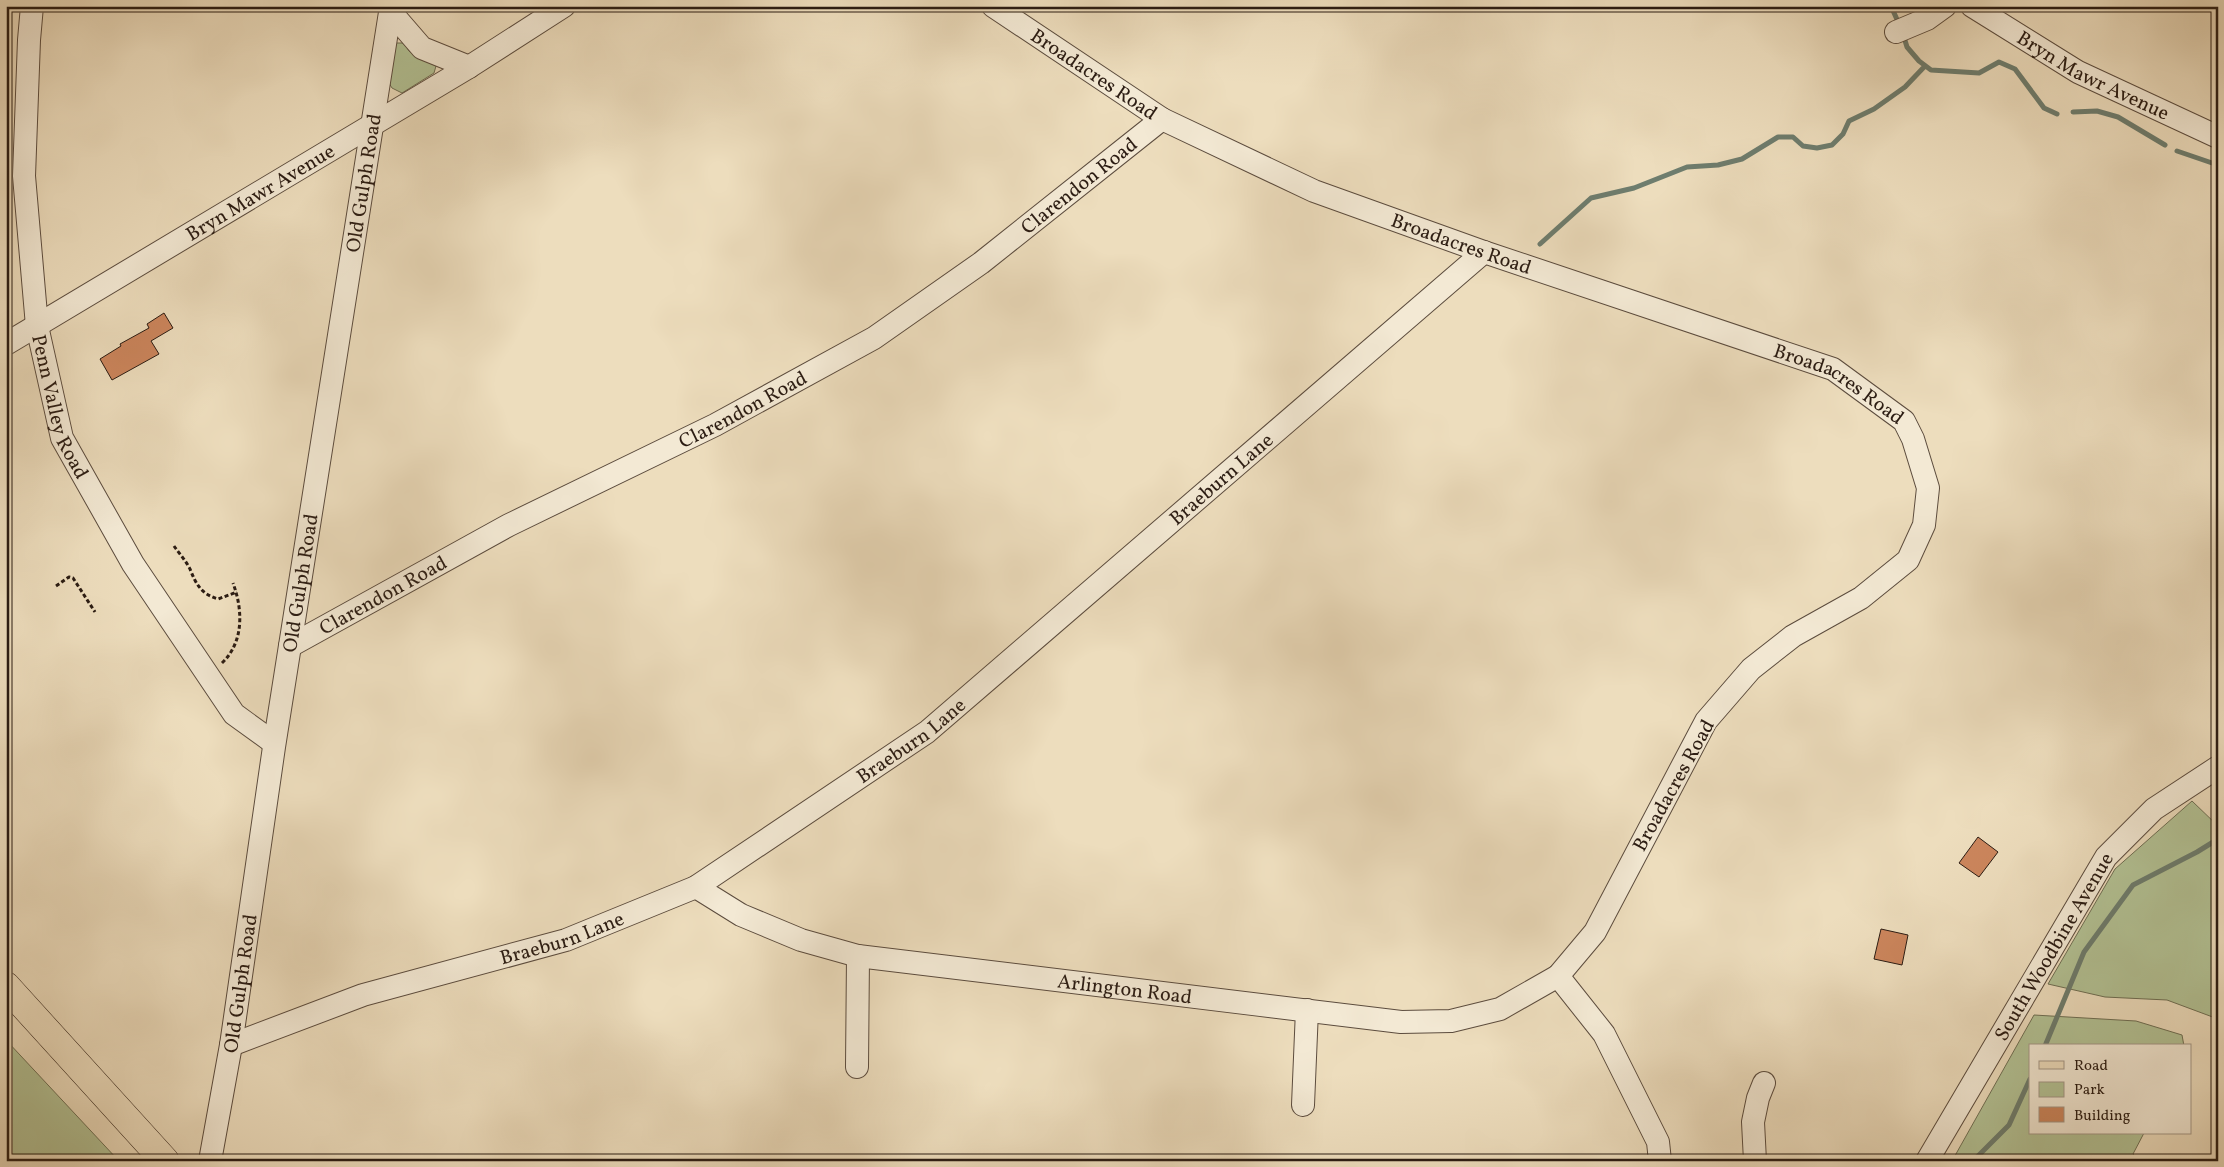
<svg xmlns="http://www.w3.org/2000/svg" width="2224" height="1167" viewBox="0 0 2224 1167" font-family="Vollkorn,serif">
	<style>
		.green { fill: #b3c295; stroke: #6f6f54 }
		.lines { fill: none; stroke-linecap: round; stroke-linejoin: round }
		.stream { stroke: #6e7d6e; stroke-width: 5 }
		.building { fill: #cc865d; stroke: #2b1c13 }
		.minor-casing { stroke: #5c4c3e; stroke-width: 24 }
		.major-casing { stroke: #2b1c13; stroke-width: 29 }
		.path { stroke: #2b1c13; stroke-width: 3; stroke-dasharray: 4 2.5; stroke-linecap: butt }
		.minor { stroke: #f3e9d4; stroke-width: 22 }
		.major { stroke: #edddbd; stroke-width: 28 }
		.labels { text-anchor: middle; stroke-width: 4; stroke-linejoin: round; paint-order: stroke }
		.street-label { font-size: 20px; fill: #2b1c13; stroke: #f3e9d4 }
	</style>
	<rect width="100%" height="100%" fill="#edddbd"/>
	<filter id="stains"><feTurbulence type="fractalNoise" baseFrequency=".004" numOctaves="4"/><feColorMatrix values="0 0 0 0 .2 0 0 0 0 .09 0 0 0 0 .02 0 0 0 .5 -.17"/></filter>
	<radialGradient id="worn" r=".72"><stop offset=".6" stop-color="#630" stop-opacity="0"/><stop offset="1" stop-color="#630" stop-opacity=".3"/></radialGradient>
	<path class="green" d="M396 43H404L409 51 436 66 434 73 402 93 392 88 389 83Z
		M2192 801 2218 826V1019L2167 1000 2105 997 2048 984 2115 869Z
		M2034 1015 2136 1021 2182 1035 2184 1046H2030V1133H2144L2133 1154 2139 1161H1952Z
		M6 1040 118 1160V1161H6Z"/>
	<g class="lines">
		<path class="stream" d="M1891 6 1899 24
			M1903 34 1907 47 1919 61 1931 70 1979 73 1999 62 2015 69 2044 108 2057 114
			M2073 112 2097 111 2118 117 2165 145
			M2177 151 2218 165
			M1540 244 1591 198 1634 188 1687 167 1718 165 1742 159 1778 137H1793L1803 146 1817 148 1832 145 1843 134 1849 121 1874 109 1905 87 1925 66
			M2045 1046 2084 952 2133 885 2197 852 2218 839
			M1973 1161 2009 1125 2030 1079"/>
	</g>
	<path class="building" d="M164 313 173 328 151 341 159 354 112 380 100 359 121 346 120 344 149 328 147 324Z
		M1978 837 1998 852 1979 877 1959 863Z
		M1881 929 1908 935 1902 965 1874 959Z"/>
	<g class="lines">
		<g class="minor-casing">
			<g id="minor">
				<path id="s1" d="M32 6 29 40 24 176 37 326 62 438 133 564 234 714 274 743"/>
				<path id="s2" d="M993 6 1162 119 1314 191 1484 252 1833 369 1904 421 1913 439 1928 488 1924 525 1908 560 1861 598 1793 636 1751 669 1706 721 1595 932 1558 976 1604 1034 1658 1142 1660 1161"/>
				<path id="s3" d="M1972 6 2078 72 2218 137"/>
				<path d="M390 11 422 48 469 67"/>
				<path d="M1896 32 1927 19 1945 6"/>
				<path id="s4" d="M6 344 469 67 564 6"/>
				<path id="s5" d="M290 646 509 525 715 425 874 338 981 263 1162 119"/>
				<path id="s6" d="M696 887 741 915 801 940 858 956 1401 1022 1451 1021 1500 1009 1558 976"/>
				<path id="s7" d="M231 1045 363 995 566 940 696 887 927 732 1484 252"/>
				<path d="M857 1067 858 956"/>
				<path d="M1303 1105 1307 1010"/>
				<path id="s8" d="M210 1161 231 1045 274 747 391 6"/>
				<path d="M1755 1161 1753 1122 1758 1098 1764 1083"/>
				<path id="s9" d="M1927 1161 2106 857 2154 809 2218 767"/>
			</g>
		</g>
		<g class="major-casing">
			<path id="major" d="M6 986 165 1161"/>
		</g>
		<path class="path" d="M174 546C179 553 186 561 190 569 196 584 201 594 218 599L237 592
			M56 586 69 577 73 578 95 612
			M222 663C244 642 243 610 233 583"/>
		<use href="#minor" class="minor"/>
		<use href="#major" class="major"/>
	</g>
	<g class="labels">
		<g class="street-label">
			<text dy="7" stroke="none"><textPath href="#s2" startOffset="122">Broadacres Road</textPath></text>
			<text dy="7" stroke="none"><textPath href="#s3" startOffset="140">Bryn Mawr Avenue</textPath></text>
			<text dy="7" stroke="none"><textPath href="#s8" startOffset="990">Old Gulph Road</textPath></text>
			<text dy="7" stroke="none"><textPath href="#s5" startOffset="916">Clarendon Road</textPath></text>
			<text dy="7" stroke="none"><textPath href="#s4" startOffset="296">Bryn Mawr Avenue</textPath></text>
			<text dy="7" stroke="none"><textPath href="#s2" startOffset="528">Broadacres Road</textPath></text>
			<text dy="7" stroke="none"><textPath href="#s2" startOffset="932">Broadacres Road</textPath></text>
			<text dy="7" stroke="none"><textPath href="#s1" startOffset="405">Penn Valley Road</textPath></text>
			<text dy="7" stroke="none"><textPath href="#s5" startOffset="511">Clarendon Road</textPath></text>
			<text dy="7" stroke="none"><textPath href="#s7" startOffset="1158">Braeburn Lane</textPath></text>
			<text dy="7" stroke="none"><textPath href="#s8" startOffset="585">Old Gulph Road</textPath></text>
			<text dy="7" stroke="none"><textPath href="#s5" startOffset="106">Clarendon Road</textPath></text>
			<text dy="7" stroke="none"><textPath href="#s7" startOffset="752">Braeburn Lane</textPath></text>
			<text transform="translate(1673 785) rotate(-61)" y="7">Broadacres Road</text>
			<text dy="7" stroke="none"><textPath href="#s7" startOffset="348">Braeburn Lane</textPath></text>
			<text dy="7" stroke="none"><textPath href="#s9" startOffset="249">South Woodbine Avenue</textPath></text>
			<text dy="7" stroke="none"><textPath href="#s8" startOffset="180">Old Gulph Road</textPath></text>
			<text dy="7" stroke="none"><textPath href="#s6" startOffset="446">Arlington Road</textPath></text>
		</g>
	</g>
	<rect width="2224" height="1167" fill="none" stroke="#edddbd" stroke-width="25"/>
	<rect x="8" y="8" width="2209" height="1152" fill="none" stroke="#2b1c13" stroke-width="2.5"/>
	<rect x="12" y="12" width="2199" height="1142" fill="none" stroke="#2b1c13"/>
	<rect x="2029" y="1044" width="162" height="90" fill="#f3e9d4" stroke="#a39787"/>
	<rect x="2039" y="1061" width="25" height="8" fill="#edddbd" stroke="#a39787"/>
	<text x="2074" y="1070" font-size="15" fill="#2b1c13">Road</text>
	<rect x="2039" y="1082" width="25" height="15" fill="#b3c295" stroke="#a39787"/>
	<text x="2074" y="1094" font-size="15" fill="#2b1c13">Park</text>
	<rect x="2039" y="1107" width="25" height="15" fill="#cc865d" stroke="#a39787"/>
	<text x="2074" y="1120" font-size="15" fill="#2b1c13">Building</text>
	<rect width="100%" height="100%" filter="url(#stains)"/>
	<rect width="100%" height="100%" fill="url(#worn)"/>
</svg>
